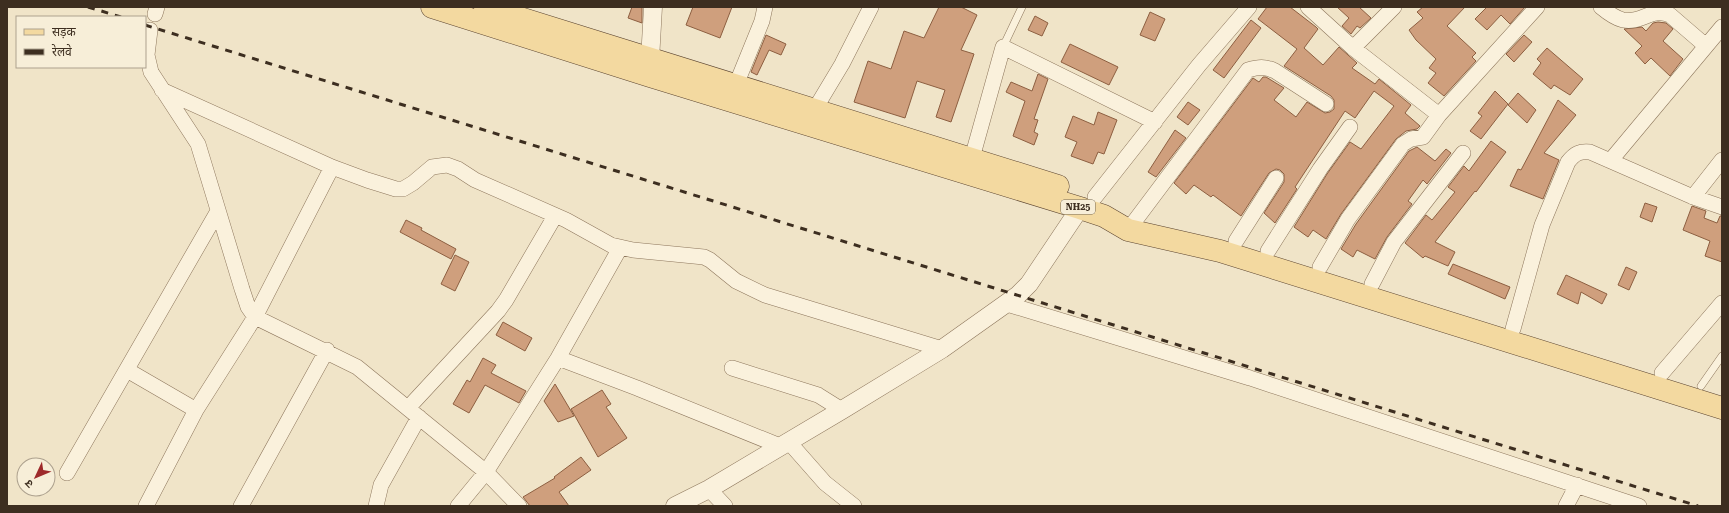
<svg xmlns="http://www.w3.org/2000/svg" width="1729" height="513" viewBox="0 0 1729 513" font-family="'Roboto Serif','Noto Sans Devanagari',serif">
	<style>
		.building { fill: #cf9f7d; stroke: #8d5f41 }
		.lines { fill: none; stroke-linecap: round; stroke-linejoin: round }
		.service-casing { stroke: #8d765c; stroke-width: 8 }
		.minor-casing { stroke: #8d765c; stroke-width: 16 }
		.tertiary-casing { stroke: #8d765c; stroke-width: 19 }
		.primary-casing { stroke: #5b4430; stroke-width: 23 }
		.service { stroke: #faf1dc; stroke-width: 7 }
		.minor { stroke: #faf1dc; stroke-width: 15 }
		.tertiary { stroke: #faf1dc; stroke-width: 18 }
		.primary { stroke: #f3d9a0; stroke-width: 22 }
		.rail { stroke: #3d2e20; stroke-width: 3; stroke-dasharray: 7 7; stroke-linecap: butt }
		.labels { text-anchor: middle; stroke-width: 3; stroke-linejoin: round; paint-order: stroke }
		.shield { fill: #f7eed8; stroke: #756857; stroke-width: 1 }
		.shield-label { font-size: 9px; font-weight: bold; fill: #3d2e20 }
	</style>
	<rect width="100%" height="100%" fill="#f0e4c8"/>
	<path class="building" d="M632 7H642V23L628 18Z
		M693 7H732L720 38 686 25Z
		M939 7H961L977 15 961 50 974 54 951 122 936 117 945 90 917 81 905 118 854 102 868 61 891 69 904 31 924 38Z
		M1267 7H1290L1316 27 1318 29 1304 48 1323 65 1339 47 1357 63 1352 68 1375 84 1379 79 1411 105 1405 113 1420 126 1417 129 1406 131 1396 139 1341 214 1326 239 1313 230 1308 237 1294 227 1327 174 1350 142 1361 149 1394 106 1374 91 1355 118 1345 111 1295 187 1297 189 1275 223 1264 213 1284 182V174L1280 170 1276 169 1269 173 1241 216 1213 195 1211 197 1194 185 1186 194 1174 183 1253 78 1259 82 1263 77H1266L1284 88 1274 100 1296 117 1307 102 1325 113 1330 112 1334 109V100L1331 96 1284 66 1297 49 1258 19Z
		M1337 7H1359L1371 18 1360 28 1357 26 1351 34 1342 26 1349 18Z
		M1423 7H1465L1447 26 1476 53 1472 57 1476 61 1444 96 1428 83 1436 73 1429 68 1436 59 1416 40 1409 30 1423 18 1417 12Z
		M1487 7H1525L1510 24 1501 15 1487 30 1475 19Z
		M1150 12 1165 19 1155 41 1140 35Z
		M1035 16 1048 23 1042 36 1028 30Z
		M1251 20 1261 28 1224 78 1213 70Z
		M1658 22 1666 23 1673 29 1663 41 1683 59 1670 76 1651 58 1645 64 1635 53 1642 46 1624 29 1642 27 1646 31 1653 23Z
		M766 35 786 44 781 55 769 50 757 75 751 72Z
		M1524 35 1532 42 1514 62 1506 54Z
		M1070 44 1118 67 1109 85 1061 62Z
		M1547 48 1583 79 1570 95 1554 85 1551 89 1533 74 1541 63 1537 59Z
		M1038 74 1048 79 1034 119 1038 120 1034 132 1038 134 1034 145 1013 136 1025 101 1006 92 1011 82 1032 91Z
		M1495 91 1508 104 1481 139 1470 131 1482 116 1478 113Z
		M1518 93 1536 110 1527 123 1508 105Z
		M1558 100 1576 115 1544 153 1559 160 1543 199 1510 186 1518 169 1521 170Z
		M1188 102 1200 110 1188 125 1177 117Z
		M1098 112 1117 120 1104 154 1098 152 1093 164 1071 156 1077 142 1065 137 1073 116 1094 125Z
		M1175 130 1186 138 1156 177 1148 172Z
		M1491 141 1506 152 1476 192 1475 191 1435 242 1455 252 1448 266 1425 256 1423 258 1405 243 1426 215 1432 220 1455 192 1448 187 1464 166 1469 171Z
		M1417 147 1435 161 1446 149 1451 153 1427 184 1423 180 1408 201 1412 204 1387 237 1375 259 1357 250 1353 257 1341 249 1356 224 1409 151Z
		M1645 203 1657 207 1652 222 1640 217Z
		M1692 206 1706 211 1704 218 1717 223 1720 216H1722V262L1705 256 1710 241 1683 230Z
		M406 220 422 228 421 230 456 249 451 259 400 232Z
		M455 255 469 262 455 291 441 284Z
		M1453 264 1510 287 1505 299 1448 274Z
		M1626 267 1637 272 1629 290 1618 285Z
		M1566 275 1607 294 1602 304 1581 292 1578 304 1557 294Z
		M503 322 532 338 525 351 496 335Z
		M483 358 496 365 491 373 526 391 519 403 485 385 469 413 453 404 467 380 470 382Z
		M555 384 574 416 558 422 544 401Z
		M602 390 611 404 606 407 627 438 598 457 571 409Z
		M581 457 591 470 559 492 569 506H530L523 497 555 478 554 477Z"/>
	<g class="lines">
		<g class="service-casing">
			<path id="service" d="M1003 47 1022 7
				M1701 386 1722 356"/>
		</g>
		<g class="minor-casing">
			<path id="minor" d="M1308 7 1353 48 1439 115
				M1601 7C1607 12 1615 18 1623 20 1641 24 1651 7 1670 15L1706 46
				M155 14 157 7
				M150 30 147 55 151 72 198 144 242 289 248 307 255 317 357 367 486 472 519 506
				M1353 48 1394 7
				M736 85 762 21 765 7
				M162 90 332 167 367 180 396 189H403L413 183 432 167 447 165 458 169 475 180 566 220 611 245 633 250 704 257 710 260 736 281 765 295 942 349
				M815 109 842 64 871 7
				M972 158 1003 47 1155 122
				M1611 160 1722 27
				M1722 160 1693 197 1722 207
				M1095 197 1199 65 1249 7
				M1128 230 1248 70C1258 67 1265 66 1275 71L1326 104
				M1236 241 1276 178
				M1268 251 1320 169 1350 127
				M1320 267 1348 219 1403 144 1411 139 1423 137 1439 115 1537 7
				M1372 284 1394 242 1463 153
				M1007 304 1250 378 1639 506
				M1513 329 1542 225 1568 162C1575 153 1580 151 1590 152L1693 197
				M558 358 637 388 780 446
				M732 368 818 395 842 410
				M127 370 196 410 146 506
				M1662 373 1722 303
				M408 408 498 311 506 300 555 216
				M196 410 255 317 332 167
				M788 441 825 483 854 506
				M67 473 218 211
				M709 489 725 506
				M241 506 327 350
				M376 506 381 485 419 417
				M458 506 486 472 558 358 620 248
				M1566 506 1577 485"/>
		</g>
		<g class="tertiary-casing">
			<path id="tertiary" d="M650 60 653 7
				M675 506 709 489 842 410 942 349 1018 295 1029 284 1080 208"/>
		</g>
		<g class="primary-casing">
			<path id="primary" d="M432 7 650 76 1080 208 1104 216 1128 230 1220 251 1722 408
				M485 7C675 68 867 125 1058 186"/>
		</g>
		<use href="#service" class="service"/>
		<use href="#minor" class="minor"/>
		<use href="#tertiary" class="tertiary"/>
		<use href="#primary" class="primary"/>
		<path class="rail" d="M88 7 121 17
			M145 25 1698 506"/>
	</g>
	<g class="labels">
		<rect class="shield" x="1061" y="200" width="34" height="14" rx="3"/>
		<g class="shield-label">
			<text x="1078" y="210">NH25</text>
		</g>
	</g>
	<rect width="1729" height="513" fill="none" stroke="#3d2e20" stroke-width="16"/>
	<rect x="16" y="16" width="130" height="52" fill="#f7eed8" stroke="#ada18e"/>
	<rect x="24" y="29" width="20" height="6" fill="#f3d9a0" stroke="#ada18e"/>
	<text x="52" y="36" font-size="12" fill="#3d2e20">सड़क</text>
	<rect x="24" y="49" width="20" height="6" fill="#3d2e20" stroke="#ada18e"/>
	<text x="52" y="56" font-size="12" fill="#3d2e20">रेलवे</text>
	<g transform="translate(36 477) rotate(226)"><circle r="19" fill="#f7eed8" stroke="#ada18e"/>
	<path d="M0-3L7 15L0 10L-7 15Z" fill="#9e2a2b"/>
	<text y="-6" font-size="11" font-weight="bold" text-anchor="middle" fill="#3d2e20">उ</text>
	</g>
</svg>
